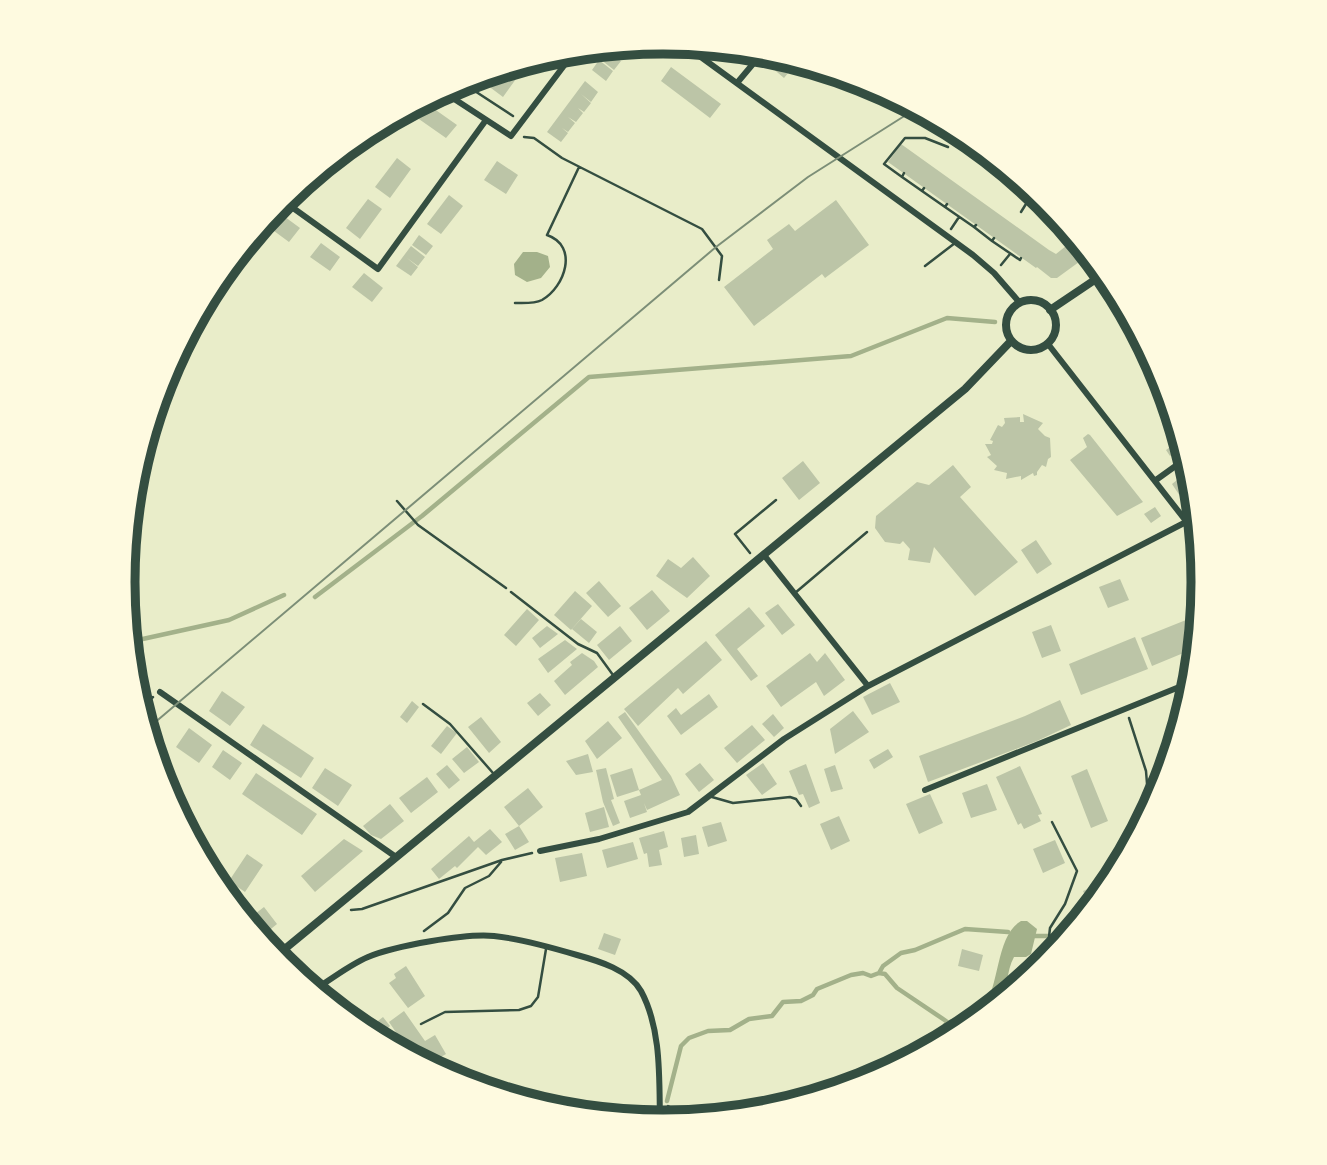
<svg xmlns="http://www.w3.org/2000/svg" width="1327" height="1165" viewBox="0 0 1327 1165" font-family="'Fira Sans',sans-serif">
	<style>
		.water { fill: #a3b18a }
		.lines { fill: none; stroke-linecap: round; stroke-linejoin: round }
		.stream { stroke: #a3b18a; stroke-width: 4.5 }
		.building { fill: #bcc5a7 }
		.path { stroke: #344e41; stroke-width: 2.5 }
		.service { stroke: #344e41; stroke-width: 2.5 }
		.minor { stroke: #344e41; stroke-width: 6 }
		.tertiary { stroke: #344e41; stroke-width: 8 }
		.tram { stroke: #7c8e77; stroke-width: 2 }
		.rim { fill: none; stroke: #344e41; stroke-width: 9 }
	</style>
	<rect width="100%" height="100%" fill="#e9edc9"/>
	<path class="water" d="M523 252H537L548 256 550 267 541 278 527 282 515 275 514 264Z
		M1021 921H1027L1037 929 1031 954 1026 957H1014C1006 971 1008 990 1002 1000 995 1012 955 1037 942 1043 940 1036 939 1022 949 1020 953 1018 955 1021 959 1022 968 1023 978 1016 983 1009 1000 985 996 935 1021 921Z"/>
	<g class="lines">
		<path class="stream" d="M315 597 422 516 589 377 851 356 947 318 995 322
			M129 642 229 620 284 595
			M1035 936H1069
			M879 973 885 974 897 988 946 1021
			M667 1101 681 1046 689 1038 708 1031 730 1030 749 1019 772 1016 783 1002 801 1001 813 995 817 989 851 975 863 973 871 976 879 973 883 966 901 953 915 950 965 929 1008 932
			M666 1110 667 1123"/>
	</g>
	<path class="building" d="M633 45 621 60 612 54 621 61 614 70 600 59 609 47Z
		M778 55 798 61 784 78 771 67Z
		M599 60 613 71 606 81 592 70Z
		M529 61 503 97 483 82 490 73Z
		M671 67 721 104 710 118 661 81Z
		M585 81 598 92 591 102 581 94 591 103 584 112 578 108 583 113 576 122 568 117 575 123 568 132 562 128 568 133 561 142 547 132Z
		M423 101 457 125 446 138 406 110Z
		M901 144 1049 250 1056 254 1076 238 1090 254 1057 278H1051L1037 267 1036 268 888 162Z
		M397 158 411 169 390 198 375 187Z
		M497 161 518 175 506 194 484 180Z
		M449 195 463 206 441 234 427 224Z
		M368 199 382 209 360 239 346 228Z
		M836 200 869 245 825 278 822 274 754 326 724 287 773 249 767 240 789 224 795 231Z
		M281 214 300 228 289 242 270 228Z
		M419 235 433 246 426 255 412 245Z
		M321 243 340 257 330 271 310 257Z
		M411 246 425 257 418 266 407 258 418 267 411 276 396 266Z
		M364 273 383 288 372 302 352 287Z
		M1166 384 1172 405 1170 407 1158 390Z
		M1023 414 1043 423 1038 429 1045 436 1050 438 1051 457 1048 459 1046 467 1042 465 1037 472V475L1034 476 1033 473 1021 480V476L1006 479 1007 473 994 470 997 466 987 457 991 455 985 444H992L993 441 990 440 998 425 1002 427 1005 423 1004 418 1020 417V422H1024Z
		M1088 434 1090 435 1143 502 1117 516 1070 460 1087 447 1083 438Z
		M1180 440 1184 446 1170 456 1166 450Z
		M803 461 820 483 799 500 782 478Z
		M953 465 971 487 960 497 1018 562 975 596 934 547 930 563 908 560 910 549 903 541 900 544 885 542 875 528 876 516 917 482 929 485Z
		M1191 469 1197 507 1190 511 1172 484Z
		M1155 507 1161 516 1151 523 1144 514Z
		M1036 540 1052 564 1037 574 1021 550Z
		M693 557 710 576 687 598 656 576 668 559 681 568Z
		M1120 579 1129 600 1108 608 1099 587Z
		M599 581 621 606 608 617 586 593Z
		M652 590 670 611 647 630 629 608Z
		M575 591 592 606 571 630 554 615Z
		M778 604 795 625 782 635 765 613Z
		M749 607 765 626 737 649 758 676 751 681 715 635Z
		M527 609 539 620 516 646 504 635Z
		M1201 614 1198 647 1152 666 1141 638Z
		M581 619 597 632 589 643 572 629Z
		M1051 625 1061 651 1042 658 1032 632Z
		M547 626 558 634 540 648 532 638Z
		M620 626 632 641 609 660 597 645Z
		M1135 637 1148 669 1081 695 1069 664Z
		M565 640 577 649 548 673 538 659Z
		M706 641 722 660 683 694 678 688 638 726 624 709Z
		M582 653 594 661 598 667 565 695 554 681 572 665 570 662Z
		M810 653 817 662 825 653 845 680 824 696 816 682 781 707 766 686Z
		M890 683 900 702 872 715 863 697Z
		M222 691 245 707 230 726 209 711Z
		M540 693 551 705 538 716 527 703Z
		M709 694 718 707 681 735 667 716 676 708 681 715Z
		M1060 700 1071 725 1037 741 928 782 919 756 1025 716Z
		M412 701 419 707 407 723 400 717Z
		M853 711 869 732 835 754 830 729Z
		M625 712 671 776 680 795 647 810 644 803 647 812 630 818 624 801 641 795 639 790 662 780 618 717Z
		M773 714 784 728 774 737 762 724Z
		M481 717 501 742 489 753 468 727Z
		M608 721 622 738 597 759 585 741Z
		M263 724 314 758 301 778 250 745Z
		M752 725 765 740 737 763 724 748Z
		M447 726 457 733 441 754 431 746Z
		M189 728 212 745 199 763 176 747Z
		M467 747 479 762 464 773 452 759Z
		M888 749 893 757 874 769 869 760Z
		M223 750 242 763 230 780 212 767Z
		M588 754 593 772 576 775 566 761Z
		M700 763 714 780 699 792 685 774Z
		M763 763 777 784 762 795 746 775Z
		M806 764 820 803 809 808 803 794 799 795 789 771Z
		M447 765 460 780 449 789 436 774Z
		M835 765 843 789 831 792 824 769Z
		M1020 766 1042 814 1038 815 1041 821 1024 829 1021 823 1018 825 996 777Z
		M325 768 352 785 338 806 312 788Z
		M606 768 614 799 611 800 620 823 613 826 603 802 596 770Z
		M632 768 639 790 617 797 610 775Z
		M1087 769 1108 821 1091 828 1071 776Z
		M256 773 317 814 302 835 242 794Z
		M427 777 438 792 411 813 399 798Z
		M987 784 997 810 971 818 962 793Z
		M528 788 543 807 519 826 504 807Z
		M1162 790 1159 796 1149 815 1142 799Z
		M930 794 943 823 919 834 906 804Z
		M390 804 404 821 381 839 371 835 363 826Z
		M604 807 609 827 590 832 585 813Z
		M839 816 850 841 831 850 820 824Z
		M721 822 727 841 708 847 702 827Z
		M519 826 529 842 515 850 505 834Z
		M490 829 502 842 486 855 478 847 457 868 455 866 439 879 431 869 469 836 474 842Z
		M664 831 668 847 659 850 662 865 649 867 647 853 644 854 639 838Z
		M696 835 699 854 684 857 681 838Z
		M344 839 363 851 315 892 301 876Z
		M1055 840 1065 863 1043 873 1033 849Z
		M633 842 638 859 607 868 602 850Z
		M582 853 587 876 560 882 555 858Z
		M247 854 263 865 245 892 229 881Z
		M1101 883 1105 893 1099 900 1089 904 1083 891Z
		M264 907 277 924 260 938 246 921Z
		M1070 916a7 7 0 1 1 14 0a7 7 0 1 1-14 0Z
		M604 933 621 939 615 955 598 949Z
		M962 949 983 955 979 971 958 966Z
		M406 966 425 996 408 1008 389 983 396 978 394 974Z
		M404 1011 425 1041 435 1035 446 1054 426 1066 414 1059 389 1022Z
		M383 1017 390 1026 383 1032 388 1039 384 1043 364 1032Z"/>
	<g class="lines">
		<path class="path" d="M461 82 513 116
			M524 137 534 138 562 158 702 229 722 256 719 280
			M904 173 902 177 922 191
			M902 177 884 164 905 138H925L948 147
			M924 188 922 191 945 207
			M947 204 945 207 974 227
			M1021 212 1034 191
			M976 225 974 227 992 241
			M951 229 959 217
			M994 238 992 241 1020 260 1021 258
			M1081 261 1090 271
			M1001 265 1010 254
			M515 303C523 303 534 304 542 300 565 287 579 246 547 235L579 167
			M397 501 418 525 506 588
			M750 553 735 534 776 500
			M140 709 153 697
			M1129 718 1146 771 1148 796
			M351 910 362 909 502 860 532 853
			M424 931 448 913 465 888 489 876 501 862
			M1046 964 1050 928 1065 904 1077 871 1052 822
			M668 1106 694 1120"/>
		<path class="service" d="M925 266 955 243
			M511 592 578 644 597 653 613 675
			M795 593 867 532
			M423 704 450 724 493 773
			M712 797 733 803 790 797 796 799 801 806
			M421 1024 445 1012 519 1010 531 1006 538 997 546 949"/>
		<path class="minor" d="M683 44 973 255 994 273 1020 303
			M737 83 763 52
			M442 91 511 136 575 51
			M282 200 378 269 486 120
			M1048 344 1200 539
			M1156 480 1188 457
			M764 555 868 686
			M160 692 396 857
			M925 790 1194 681
			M540 851 599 839 688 812 784 739 868 686 1186 522
			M313 991C330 980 349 965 368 957 394 946 466 933 494 936 522 939 550 947 577 955 599 961 629 970 641 991 662 1030 659 1080 660 1123"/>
		<path class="tertiary" d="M1006 325a25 25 0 1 1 50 0a25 25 0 1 1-50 0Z
			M1050 310 1105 273
			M275 957 965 389 1011 341"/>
		<path class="tram" d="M146 730 716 247 808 177 917 108"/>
	</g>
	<path d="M0 0H1327V1165H0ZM135 582a528 528 0 1 1 1056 0a528 528 0 1 1-1056 0Z" fill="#fefae0" fill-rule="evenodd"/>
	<path class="rim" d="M135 582a528 528 0 1 1 1056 0a528 528 0 1 1-1056 0Z"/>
</svg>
